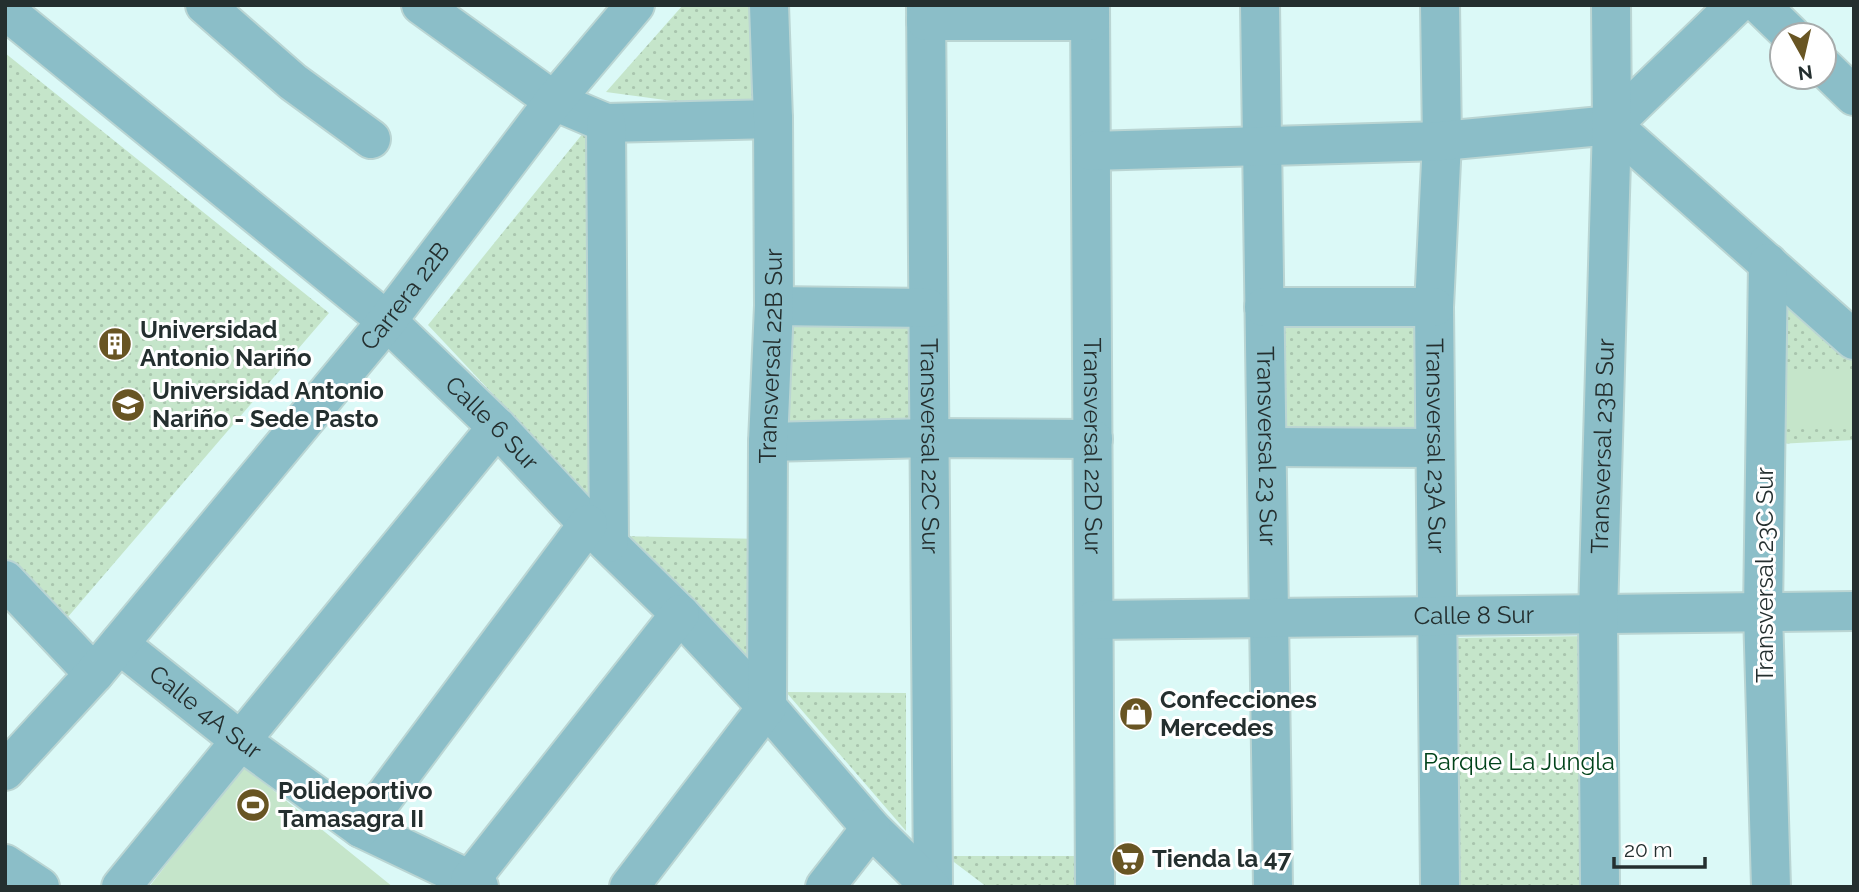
<svg xmlns="http://www.w3.org/2000/svg" width="1859" height="892" viewBox="0 0 1859 892" font-family="Raleway,sans-serif">
	<style>
		.grass { fill: url(#grass-dots) }
		.pitch { fill: #c5e5ca }
		.lines { fill: none; stroke-linecap: round; stroke-linejoin: round }
		.minor-casing { stroke: #bad5d3; stroke-width: 42 }
		.minor { stroke: #8bbec8; stroke-width: 38 }
		.labels { text-anchor: middle; stroke-width: 6; stroke-linejoin: round; paint-order: stroke }
		.street-label { font-size: 24px; fill: #242f2f; stroke: #fff }
		.poi-label { font-size: 24px; font-weight: bold; fill: #242f2f; stroke: #fff; text-anchor: start }
		.park-label { font-size: 24px; fill: #01431a; stroke: #fff }
	</style>
	<defs>
		<pattern id="grass-dots" width="8" height="8" patternUnits="userSpaceOnUse" patternTransform="scale(1.75)"><rect width="8" height="8" fill="#c5e5ca"/><path d="M2 2h.1M6 6h.1" fill="none" stroke="#a9c5ae" stroke-width="1.8" stroke-linecap="round"/></pattern>
	</defs>
	<rect width="100%" height="100%" fill="#dbf9f7"/>
	<path class="grass" d="M683 5H753L754 112 606 92Z
		M5 53 329 313 67 618 5 562Z
		M588 127 598 506 428 325Z
		M1779 289 1854 357V440L1776 444Z
		M1414 316 1416 437 1277 440 1275 319Z
		M912 321 915 427 777 431 774 325Z
		M616 536 764 539 760 674Z
		M1588 636 1591 887H1449L1447 638Z
		M786 692 906 693V831Z
		M946 856H1085L1083 887H987Z"/>
	<path class="pitch" d="M1783 371H1854V425H1782Z
		M243 766 393 887H149Z"/>
	<g class="lines">
		<g class="minor-casing">
			<g id="minor">
				<path d="M205 5 293 82 371 139"/>
				<path d="M421 5 554 101 606 123 773 119"/>
				<path id="s1" d="M926 5 933 887"/>
				<path id="s2" d="M1090 5 1095 887"/>
				<path id="s3" d="M1260 5 1273 887"/>
				<path id="s4" d="M1440 5 1442 141 1434 307 1440 887"/>
				<path d="M1760 5 1791 35"/>
				<path id="s5" d="M5 10 387 321 497 427 588 524 680 614 767 707 871 828 931 887"/>
				<path d="M926 21H1090"/>
				<path d="M1824 67 1854 96"/>
				<path d="M606 123 609 543"/>
				<path d="M1612 125 1854 340"/>
				<path d="M1612 125 1736 5"/>
				<path d="M1091 151 1442 141 1612 125"/>
				<path d="M1768 263 1763 612 1771 887"/>
				<path d="M774 306 928 308"/>
				<path d="M1264 307H1434"/>
				<path d="M768 442 930 438 1093 439"/>
				<path d="M1267 447 1435 448"/>
				<path d="M5 580 94 674"/>
				<path id="s6" d="M1094 620 1854 611"/>
				<path id="s7" d="M119 644 241 741 361 828 470 880 479 887"/>
				<path id="s8" d="M5 771 94 674 387 321 554 101 635 5"/>
				<path d="M361 828 588 524"/>
				<path d="M5 864 40 887"/>
				<path d="M470 880 680 614"/>
				<path d="M121 887 497 427"/>
				<path id="s9" d="M629 887 767 707 768 442 774 306 773 119 769 5"/>
				<path d="M825 887 871 828"/>
				<path id="s10" d="M1600 887 1598 614 1612 125 1611 5"/>
			</g>
		</g>
		<use href="#minor" class="minor"/>
	</g>
	<defs>
		<g id="building-disc" transform="scale(1.75)"><circle r="9.5" fill="#685523" stroke="#fff"/><path d="M-4-6H4V6H1V3H-1V6H-4ZM-2.5-4.3h1.7v1.8h-1.7ZM.8-4.3h1.7v1.8H.8ZM-2.5-1h1.7V.8h-1.7ZM.8-1h1.7V.8H.8Z" fill="#fff"/></g>
		<g id="university-disc" transform="scale(1.75)"><circle r="9.5" fill="#685523" stroke="#fff"/><path d="M0-5L7-2L0 1L-7-2ZM-4 1L0 2.5L4 1V4Q0 6-4 4Z" fill="#fff"/></g>
		<g id="shop-disc" transform="scale(1.75)"><circle r="9.5" fill="#685523" stroke="#fff"/><path d="M-5-2.5h2.3a2.7 3.5 0 0 1 5.4 0H5L5.5 6h-11ZM-1.5-2.5h3a1.5 2.3 0 0 0-3 0Z" fill="#fff"/></g>
		<g id="stadium-disc" transform="scale(1.75)"><circle r="9.5" fill="#685523" stroke="#fff"/><path d="M0-5a6.5 5 0 1 0 0 10a6.5 5 0 1 0 0-10ZM-3.5-1.8h7v3.6h-7Z" fill="#fff"/></g>
		<g id="supermarket-disc" transform="scale(1.75)"><circle r="9.5" fill="#685523" stroke="#fff"/><path d="M-6-5.5h2.5l.6 2H6L4.5 2H-2.5L-4.4-4H-6ZM-1.5 3.2a1.3 1.3 0 1 0 .1 0ZM3 3.2a1.3 1.3 0 1 0 .1 0Z" fill="#fff"/></g>
	</defs>
	<g fill-rule="evenodd">
		<use href="#building-disc" x="115" y="344"/>
		<use href="#university-disc" x="128" y="405"/>
		<use href="#shop-disc" x="1136" y="714"/>
		<use href="#stadium-disc" x="253" y="805"/>
		<use href="#supermarket-disc" x="1128" y="859"/>
	</g>
	<g class="labels">
		<g class="street-label">
			<text dy="8" stroke="none"><textPath href="#s8" startOffset="621">Carrera 22B</textPath></text>
			<text dy="8" stroke="none"><textPath href="#s9" startOffset="578">Transversal 22B Sur</textPath></text>
			<text dy="8" stroke="none"><textPath href="#s5" startOffset="639">Calle 6 Sur</textPath></text>
			<text dy="8" stroke="none"><textPath href="#s1" startOffset="441">Transversal 22C Sur</textPath></text>
			<text dy="8" stroke="none"><textPath href="#s2" startOffset="441">Transversal 22D Sur</textPath></text>
			<text dy="8" stroke="none"><textPath href="#s3" startOffset="441">Transversal 23 Sur</textPath></text>
			<text dy="8" stroke="none"><textPath href="#s4" startOffset="441">Transversal 23A Sur</textPath></text>
			<text dy="8" stroke="none"><textPath href="#s10" startOffset="441">Transversal 23B Sur</textPath></text>
			<text transform="translate(1765 575) rotate(-90)" y="8">Transversal 23C Sur</text>
			<text dy="8" stroke="none"><textPath href="#s6" startOffset="380">Calle 8 Sur</textPath></text>
			<text dy="8" stroke="none"><textPath href="#s7" startOffset="110">Calle 4A Sur</textPath></text>
		</g>
		<g class="poi-label">
			<text x="140" y="338">Universidad<tspan x="140" dy="28">Antonio Nariño</tspan></text>
			<text x="152" y="399">Universidad Antonio<tspan x="152" dy="28">Nariño - Sede Pasto</tspan></text>
			<text x="1160" y="708">Confecciones<tspan x="1160" dy="28">Mercedes</tspan></text>
			<text x="278" y="799">Polideportivo<tspan x="278" dy="28">Tamasagra II</tspan></text>
			<text x="1152" y="867">Tienda la 47</text>
		</g>
		<g class="park-label">
			<text x="1519" y="770">Parque La Jungla</text>
		</g>
	</g>
	<rect width="1859" height="892" fill="none" stroke="#242f2f" stroke-width="14"/>
	<g transform="translate(1803 56) rotate(172)"><circle r="33" fill="#ffffff" stroke="#a7acac" stroke-width="2"/>
	<path d="M0-5L12 26L0 18L-12 26Z" fill="#685523"/>
	<text y="-10" font-size="19" font-weight="bold" text-anchor="middle" fill="#242f2f">N</text>
	</g>
	<path d="M1614 857v10h91v-10" fill="none" stroke="#242f2f" stroke-width="3.5"/>
	<text x="1624" y="857" font-size="21" fill="#242f2f" stroke="#ffffff" stroke-width="5" paint-order="stroke">20 m</text>
</svg>
